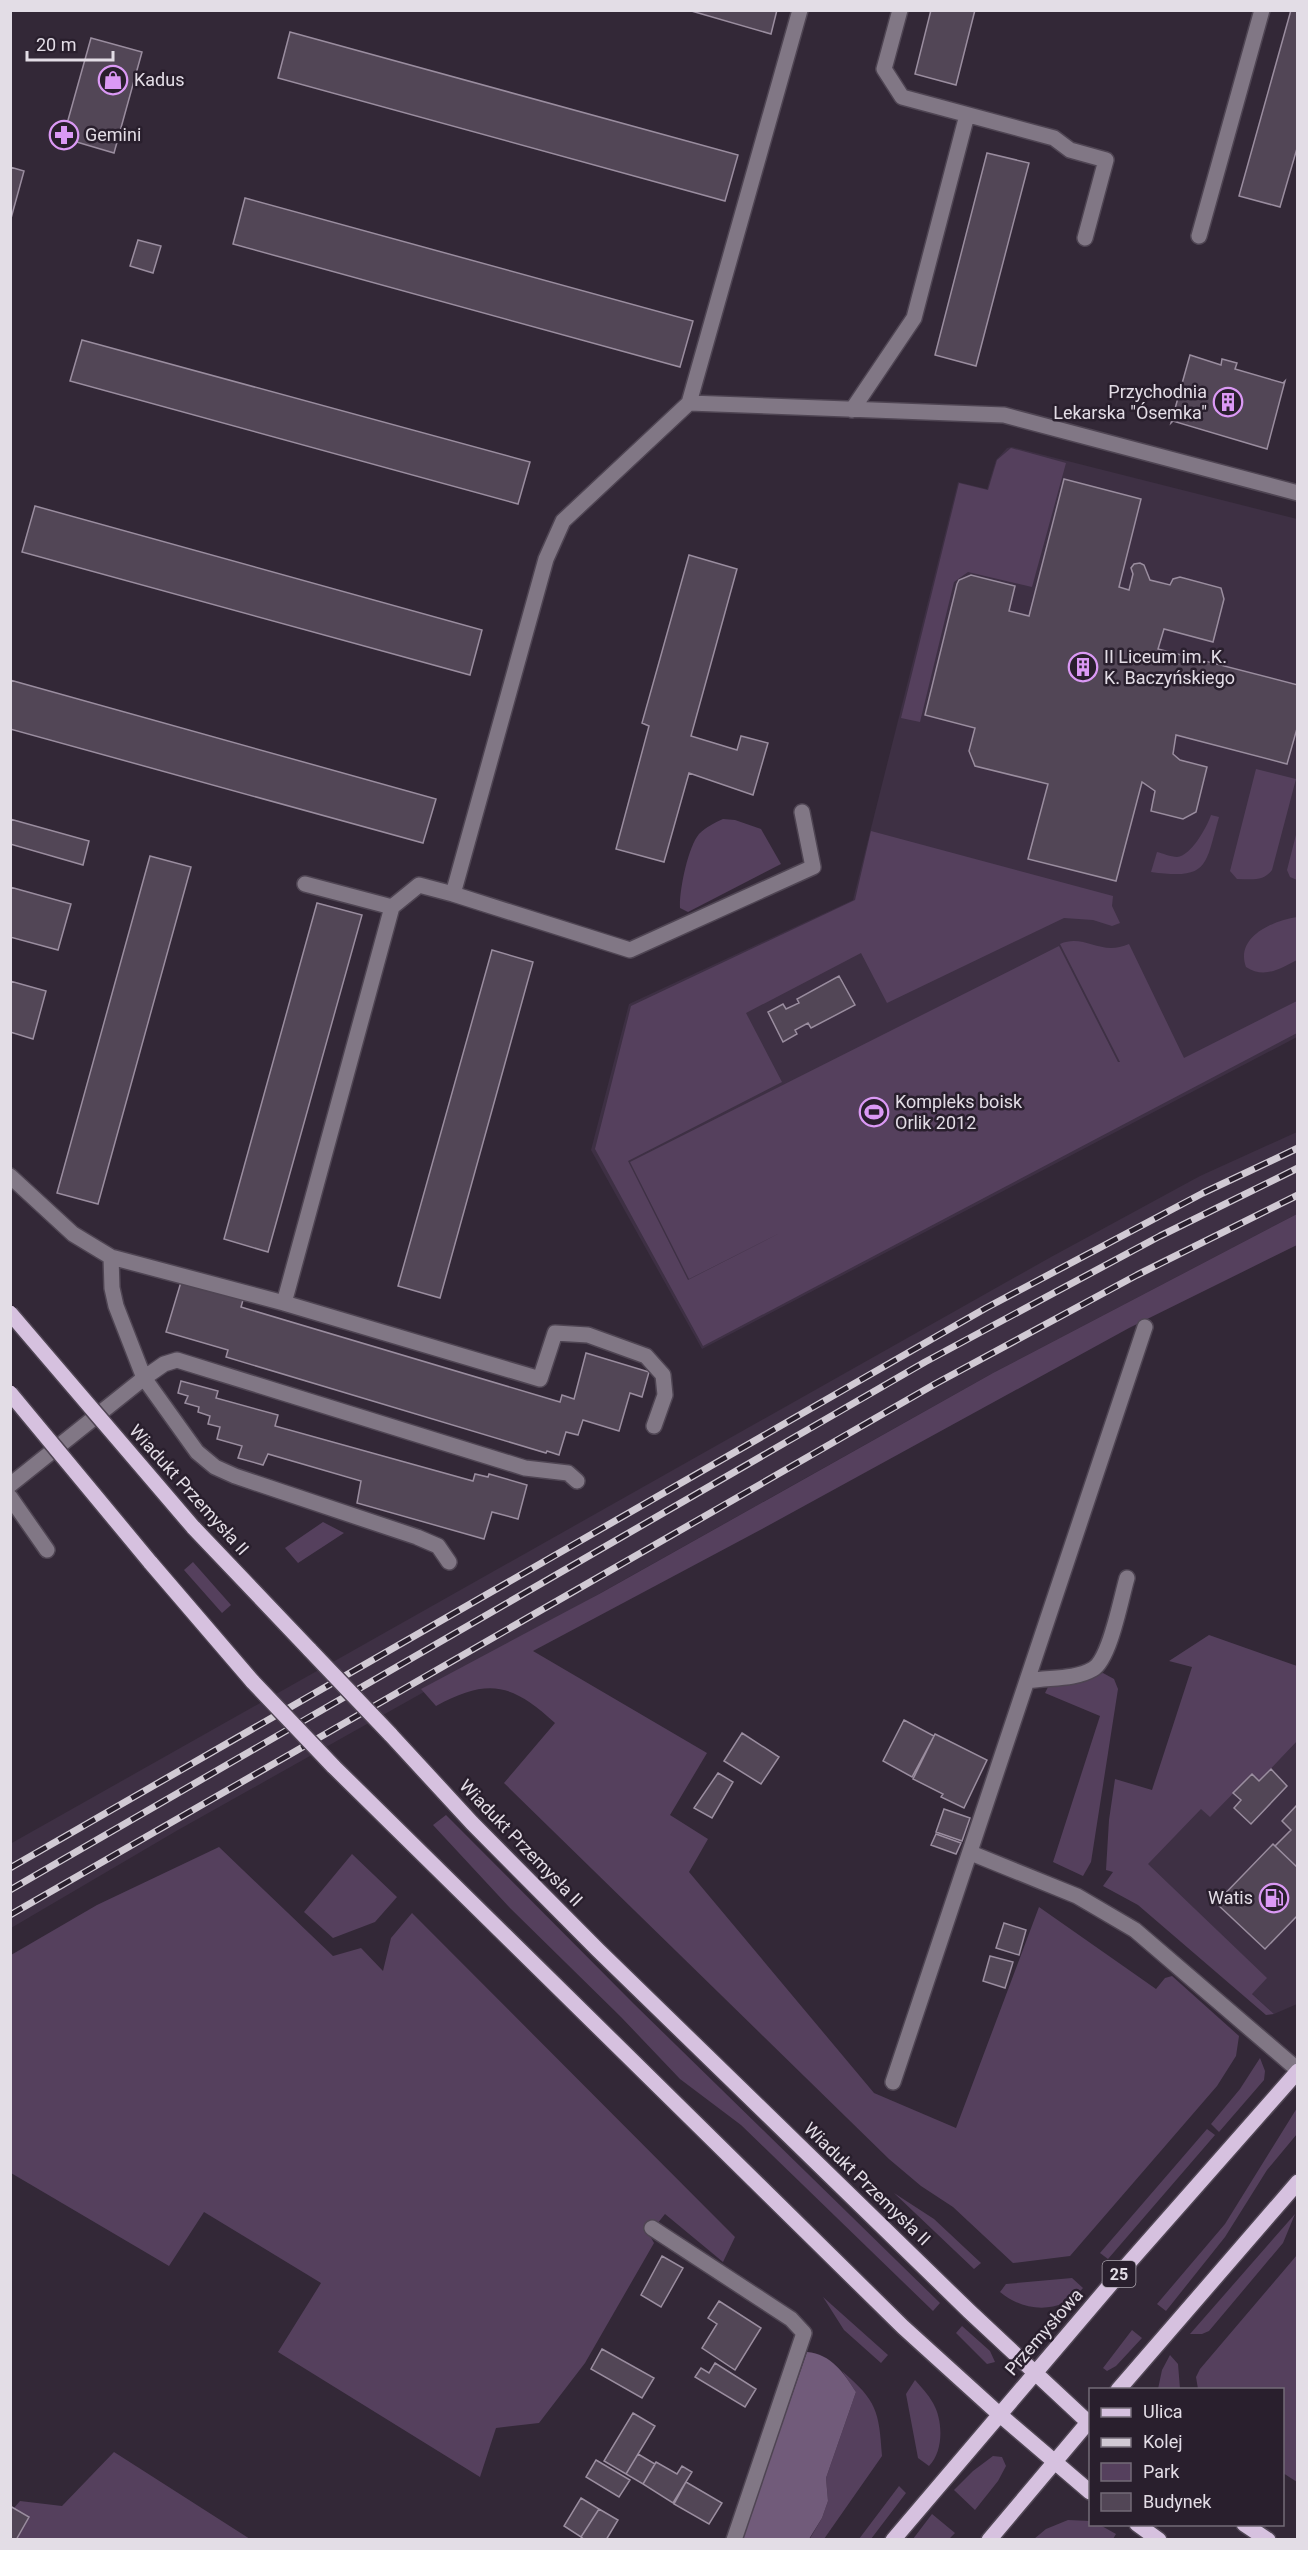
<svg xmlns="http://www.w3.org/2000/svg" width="1308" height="2550" viewBox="0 0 1308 2550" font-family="Roboto,sans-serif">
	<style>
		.built { fill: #3e3044 }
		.green { fill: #55405d }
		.forest { fill: #715b7a }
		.building { fill: #524656; stroke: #9a8d9f; stroke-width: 1.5 }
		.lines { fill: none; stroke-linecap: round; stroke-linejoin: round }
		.minor-casing { stroke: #4f4553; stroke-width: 18 }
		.major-casing { stroke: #4f4553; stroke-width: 18 }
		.minor { stroke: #817785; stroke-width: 15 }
		.major { stroke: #d6c1df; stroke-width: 15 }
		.rail-casing { stroke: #d1cad4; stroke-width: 7 }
		.rail { stroke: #291f2d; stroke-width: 4.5; stroke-dasharray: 14; stroke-linecap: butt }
		.major-bridge-casing { stroke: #4f4553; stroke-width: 18; stroke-linecap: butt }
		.major-bridge { stroke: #d6c1df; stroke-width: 15 }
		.labels { text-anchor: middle; stroke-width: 5; stroke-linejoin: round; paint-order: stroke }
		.shield { fill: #291f2d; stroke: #aba4ae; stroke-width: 1.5 }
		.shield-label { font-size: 16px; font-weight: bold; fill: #e3dde6 }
		.poi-label { font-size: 18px; fill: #e3dde6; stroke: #291f2d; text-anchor: start }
		.street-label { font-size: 18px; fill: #e3dde6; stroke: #291f2d }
	</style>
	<rect width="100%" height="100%" fill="#332837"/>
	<path class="built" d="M1012 447 1297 519V1037L702 1349 591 1150 629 1004 853 900 958 482 987 489 996 460 1007 448Z
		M1297 1132V1214L993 1373 178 1830 11 1928 10 1844 1051 1257 1200 1176Z
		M1297 1705V2004L1274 2014 1143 1893 1145 1859Z"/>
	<path class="green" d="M1011 448 1066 463 1032 587 968 572 954 582 920 722 901 718 959 483 988 490 997 460Z
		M1256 769 1296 779 1272 870C1263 882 1251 879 1237 879L1230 871Z
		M1211 815 1219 817C1205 866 1209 880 1151 872L1157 852C1162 853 1171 857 1177 857 1191 856 1207 827 1211 815Z
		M723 819 735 820 761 829 781 864 688 912 680 908C679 891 688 847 699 834 706 827 714 823 723 819Z
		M871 831 1113 896 1112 906 1120 923 1112 926 1093 920 1064 918 887 1003 861 953 746 1013 782 1082 628 1161 688 1280 780 1233 689 1279 630 1162 1059 946 1118 1062H1120L1060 944C1085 933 1100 957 1129 944L1184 1058 1297 1001V1033L703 1346 595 1149 631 1006 855 900Z
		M1297 831 1298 880H1297L1290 877 1287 870Z
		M1297 917V960C1280 969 1264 979 1246 967 1235 937 1272 921 1297 917Z
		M1297 1214V1245L1129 1328 762 1529 533 1651 707 1753 670 1815 708 1839 689 1872 874 2093 956 2128 1039 1907 1156 1989 1165 1978 1172 1976 1239 2036 1236 2056 1217 2086 1070 2256 1013 2263 953 2207 921 2186 889 2159 504 1783 555 1723C512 1683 488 1678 436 1706L421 1689 601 1593 993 1373Z
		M323 1522 344 1533 298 1563 285 1548Z
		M193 1562 231 1605 222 1613 184 1570Z
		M1209 1635 1297 1666V1741L1259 1781 1252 1774 1210 1817 1201 1809 1148 1864 1267 1978 1252 1994 1274 2014 1266 2015 1138 1905 1103 1886 1113 1872 1106 1870 1109 1820 1115 1779 1152 1790 1192 1667 1169 1661Z
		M1103 1673 1114 1679 1118 1689 1091 1862 1083 1876 1053 1862 1100 1716 1045 1693 1048 1687Z
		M446 1815 633 2003 940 2303 933 2311 741 2125 680 2079 621 2017 510 1908 433 1825Z
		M219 1847 333 1956 361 1948 383 1971 391 1938 412 1913 735 2237 723 2262 665 2214 649 2234 654 2243 585 2363 539 2423 496 2428 480 2477 278 2352 321 2283 204 2212 169 2266 11 2173V1955L97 1905Z
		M352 1854 397 1897 375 1922 333 1938 304 1912Z
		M1260 2058 1265 2071 1264 2080 1219 2132 1211 2124 1240 2089Z
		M1297 2108V2134L1267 2170 1225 2237 1166 2311 1157 2304 1225 2224Z
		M1207 2129 1215 2135 1108 2259 1100 2253Z
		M894 2193 934 2219 981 2263 974 2269Z
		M1295 2214 1283 2243 1209 2331 1202 2334H1190Z
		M1297 2255V2482L1283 2473 1282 2390 1198 2389 1196 2377 1200 2369Z
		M1072 2278 1083 2288C1062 2314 1025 2313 1000 2292L1006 2284Z
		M823 2297 888 2355 881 2363 844 2330Z
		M962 2326 990 2351 995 2362 987 2364 956 2333Z
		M1132 2330 1142 2338 1116 2366 1107 2371 1103 2368Z
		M1170 2355 1178 2364 1180 2389H1158L1162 2370Z
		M842 2371C877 2401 879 2411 882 2456L824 2539 809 2540 822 2518 828 2501 826 2478 856 2392Z
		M915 2380C921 2387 928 2394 933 2403 943 2420 944 2451 929 2466L918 2458 906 2394Z
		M114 2452 250 2539H16L29 2517 14 2508 20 2501 62 2506Z
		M993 2456 1002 2457 1006 2466 998 2481 975 2510 954 2490 973 2471Z
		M899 2486 906 2493 871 2539H859Z
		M932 2514 955 2533 949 2539H913Z
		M1068 2520 1090 2521V2524L1100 2525 1116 2534 1113 2539H1034L1046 2529Z"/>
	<path class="forest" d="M807 2352C831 2354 844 2373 856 2392L826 2478 828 2501 822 2518 809 2539H742Z"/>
	<path class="building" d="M688 10H777L771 34Z
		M931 10H975L956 85 915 74Z
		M1291 10H1298V145L1280 207 1239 196Z
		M290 32 738 155 725 201 278 78Z
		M91 38 142 52 114 153 63 138Z
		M987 153 1029 163 976 366 935 355Z
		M10 167 24 171 10 222Z
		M245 198 693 321 680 367 233 244Z
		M138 240 161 246 153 273 130 266Z
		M82 340 530 462 518 504 70 381Z
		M1190 355 1221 365 1222 359 1237 363 1235 369 1283 383 1285 381 1267 449 1173 421 1171 423Z
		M1064 479 1141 499 1119 587 1129 590 1133 574 1131 568 1134 564 1140 563 1144 565 1150 580 1170 585 1173 579 1180 577 1221 588 1224 599 1213 642 1164 629 1158 649 1298 685V725L1287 764 1176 735 1173 754 1180 760 1207 767 1196 812 1183 819 1151 811 1155 791 1142 782 1116 881 1028 859 1048 784 975 766 969 751 975 728 925 715 957 584 959 580 971 575 1015 586 1009 611 1029 616Z
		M35 506 482 630 470 675 22 552Z
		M689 555 737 569 691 736 737 750 741 736 768 743 753 795 689 773 664 862 616 849 649 726 642 723Z
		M10 680 436 799 423 843 10 729Z
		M10 819 89 841 83 865 10 844Z
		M150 856 191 867 98 1204 57 1193Z
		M10 887 71 904 58 950 10 937Z
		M317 903 362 915 268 1252 224 1239Z
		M492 950 533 962 440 1298 398 1286Z
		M839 976 855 1005 811 1028 808 1023 795 1030 797 1034 783 1042 768 1012 783 1004 786 1009 799 1003 797 999Z
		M10 981 46 991 33 1039 10 1032Z
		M181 1282 243 1300 241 1307 560 1402 562 1395 574 1399 586 1353 649 1372 642 1397 630 1393 619 1431 583 1420 578 1435 566 1432 559 1455 547 1451 546 1453 226 1357 228 1350 166 1332Z
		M181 1381 218 1391 216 1398 278 1415 275 1426 473 1481 475 1474 488 1477 489 1474 527 1485 518 1519 492 1512 484 1539 357 1503 361 1481 268 1454 263 1465 238 1458 242 1446 217 1439 220 1427 208 1424 210 1416 198 1412 199 1407 185 1403 188 1396 178 1393Z
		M904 1720 934 1736 912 1777 883 1761Z
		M742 1733 779 1757 761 1784 724 1761Z
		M935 1734 987 1760 964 1808 941 1797 943 1794 913 1779Z
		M1271 1769 1287 1786 1251 1824 1234 1808 1241 1800 1233 1793 1252 1774 1259 1781Z
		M718 1773 733 1782 712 1818 694 1808Z
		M1298 1804V1868L1275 1846 1291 1830 1282 1821Z
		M944 1809 970 1818 962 1841 936 1832Z
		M936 1834 961 1843 956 1854 931 1845Z
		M1273 1844 1298 1868V1915L1265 1949 1216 1903Z
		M1004 1923 1026 1930 1019 1955 996 1948Z
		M990 1956 1013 1962 1005 1988 983 1981Z
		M662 2256 683 2268 661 2307 641 2295Z
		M719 2301 761 2328 735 2370 702 2348 717 2324 708 2318Z
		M602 2349 654 2378 642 2398 591 2369Z
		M715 2363 756 2389 745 2407 695 2377 701 2368 709 2373Z
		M633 2413 655 2426 626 2474 604 2461Z
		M638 2454 655 2464 643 2484 626 2474Z
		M596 2460 630 2480 619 2497 586 2477Z
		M656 2462 677 2474 682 2466 692 2472 673 2503 643 2484Z
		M686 2482 722 2503 709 2524 674 2504Z
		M581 2498 599 2509 581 2537 564 2526Z
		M10 2506 29 2517 16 2540H10Z
		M599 2509 618 2520 606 2540H585L581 2537Z"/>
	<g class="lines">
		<g class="minor-casing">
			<path id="minor" d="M900 10 884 69 902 97 1054 138 1070 150 1106 160 1085 238
				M1199 236 1262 10
				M689 403 1004 415 1298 493
				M852 410 914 318 967 115
				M305 884 392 907
				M453 894 630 950 813 867 802 812
				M10 1176 73 1234 111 1257 112 1288 116 1306 144 1378 197 1452 215 1467 235 1476 417 1537 438 1546 449 1562
				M111 1257 284 1303 540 1379 555 1333 588 1335 646 1356 663 1375 665 1395 654 1426
				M284 1303 392 907 419 885 453 894 546 559 563 521 689 403 800 10
				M10 1485 144 1378 164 1364 177 1360 525 1468 568 1473 577 1481
				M10 1497 47 1550
				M1028 1681C1049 1677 1074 1680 1093 1669 1110 1659 1121 1598 1127 1578
				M971 1853 1077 1896 1135 1930 1298 2070
				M893 2082 1145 1327
				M652 2228 791 2319 804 2333 734 2540"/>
		</g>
		<g class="major-casing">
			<path id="major" d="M193 1527 310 1650
				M150 1562 253 1682
				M390 1734 472 1823 598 1950 969 2311 1090 2424
				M333 1766 903 2327 999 2414 1090 2492
				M1118 2390 1298 2182
				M1137 2524 1159 2540
				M1244 2524 1268 2540
				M893 2540 1127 2265 1298 2071
				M989 2540 1090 2420"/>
		</g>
		<use href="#minor" class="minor"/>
		<use href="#major" class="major"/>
		<g class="rail-casing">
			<path id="rail" d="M10 1868 986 1308 1203 1193 1298 1148
				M10 1890 925 1362 1160 1236 1298 1168
				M10 1915 935 1384 1137 1275 1298 1195"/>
		</g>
		<use href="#rail" class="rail"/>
		<g class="major-bridge-casing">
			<path id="major-bridge" d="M10 1313 193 1527
				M10 1393 150 1562
				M310 1650 390 1734
				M253 1682 333 1766"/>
		</g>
		<use href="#major-bridge" class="major-bridge"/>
	</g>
	<defs>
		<g id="shop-ring" transform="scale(1.5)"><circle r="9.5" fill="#291f2d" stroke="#db99f5" stroke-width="1.5"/><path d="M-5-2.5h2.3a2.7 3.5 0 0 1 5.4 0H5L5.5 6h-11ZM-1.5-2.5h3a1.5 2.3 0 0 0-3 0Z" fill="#db99f5"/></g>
		<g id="pharmacy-ring" transform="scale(1.5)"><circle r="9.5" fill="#291f2d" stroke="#db99f5" stroke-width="1.5"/><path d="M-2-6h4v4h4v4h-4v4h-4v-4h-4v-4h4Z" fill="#db99f5"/></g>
		<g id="building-ring" transform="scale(1.5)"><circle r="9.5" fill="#291f2d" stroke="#db99f5" stroke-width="1.5"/><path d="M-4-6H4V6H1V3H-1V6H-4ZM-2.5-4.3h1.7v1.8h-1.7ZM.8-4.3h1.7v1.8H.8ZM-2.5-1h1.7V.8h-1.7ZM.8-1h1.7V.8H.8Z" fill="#db99f5"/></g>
		<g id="stadium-ring" transform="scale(1.5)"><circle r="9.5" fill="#291f2d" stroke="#db99f5" stroke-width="1.5"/><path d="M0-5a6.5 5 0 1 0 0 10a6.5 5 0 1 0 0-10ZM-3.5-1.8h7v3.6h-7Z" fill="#db99f5"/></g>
		<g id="fuel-ring" transform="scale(1.5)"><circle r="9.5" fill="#291f2d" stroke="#db99f5" stroke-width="1.5"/><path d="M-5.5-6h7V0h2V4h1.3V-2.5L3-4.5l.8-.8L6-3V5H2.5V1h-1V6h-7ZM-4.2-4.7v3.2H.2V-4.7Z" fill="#db99f5"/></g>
	</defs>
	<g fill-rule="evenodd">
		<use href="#shop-ring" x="113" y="80"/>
		<use href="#pharmacy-ring" x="64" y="135"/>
		<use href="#building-ring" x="1228" y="402"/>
		<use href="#building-ring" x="1083" y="667"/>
		<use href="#stadium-ring" x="874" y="1112"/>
		<use href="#fuel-ring" x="1274" y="1898"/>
	</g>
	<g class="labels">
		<rect class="shield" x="1102.5" y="2261" width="33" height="26" rx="4.5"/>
		<g class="shield-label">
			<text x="1119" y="2280">25</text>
		</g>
		<g class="poi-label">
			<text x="134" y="86">Kadus</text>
			<text x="85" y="141">Gemini</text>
			<text x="1207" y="398" text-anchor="end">Przychodnia<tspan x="1207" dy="21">Lekarska "Ósemka"</tspan></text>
			<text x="1104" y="663">II Liceum im. K.<tspan x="1104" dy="21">K. Baczyńskiego</tspan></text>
			<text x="895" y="1108">Kompleks boisk<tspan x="895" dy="21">Orlik 2012</tspan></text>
			<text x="1253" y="1904" text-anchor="end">Watis</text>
		</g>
		<g class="street-label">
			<text transform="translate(189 1490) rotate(48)" y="6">Wiadukt Przemysła II</text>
			<text transform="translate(521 1843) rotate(46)" y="6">Wiadukt Przemysła II</text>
			<text transform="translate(867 2184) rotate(44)" y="6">Wiadukt Przemysła II</text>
			<text transform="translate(1044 2332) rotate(-49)" y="6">Przemysłowa</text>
		</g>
	</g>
	<rect width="1308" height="2550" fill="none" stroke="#e3dde6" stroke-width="24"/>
	<rect x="1089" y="2388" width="195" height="138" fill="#291f2d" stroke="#736b77" stroke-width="1.5"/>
	<rect x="1101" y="2408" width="30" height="9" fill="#d6c1df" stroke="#736b77" stroke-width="1.5"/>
	<text x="1143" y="2418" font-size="18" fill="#e3dde6">Ulica</text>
	<rect x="1101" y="2438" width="30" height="9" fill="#d1cad4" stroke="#736b77" stroke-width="1.5"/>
	<text x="1143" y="2448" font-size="18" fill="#e3dde6">Kolej</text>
	<rect x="1101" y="2463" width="30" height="18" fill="#55405d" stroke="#736b77" stroke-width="1.5"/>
	<text x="1143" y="2478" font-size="18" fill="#e3dde6">Park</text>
	<rect x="1101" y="2493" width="30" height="18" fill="#524656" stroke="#736b77" stroke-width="1.5"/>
	<text x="1143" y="2508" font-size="18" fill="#e3dde6">Budynek</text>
	<path d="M27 51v9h86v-9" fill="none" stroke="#e3dde6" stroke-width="3"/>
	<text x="36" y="51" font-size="18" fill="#e3dde6" stroke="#291f2d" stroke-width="4.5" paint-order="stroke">20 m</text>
</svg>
